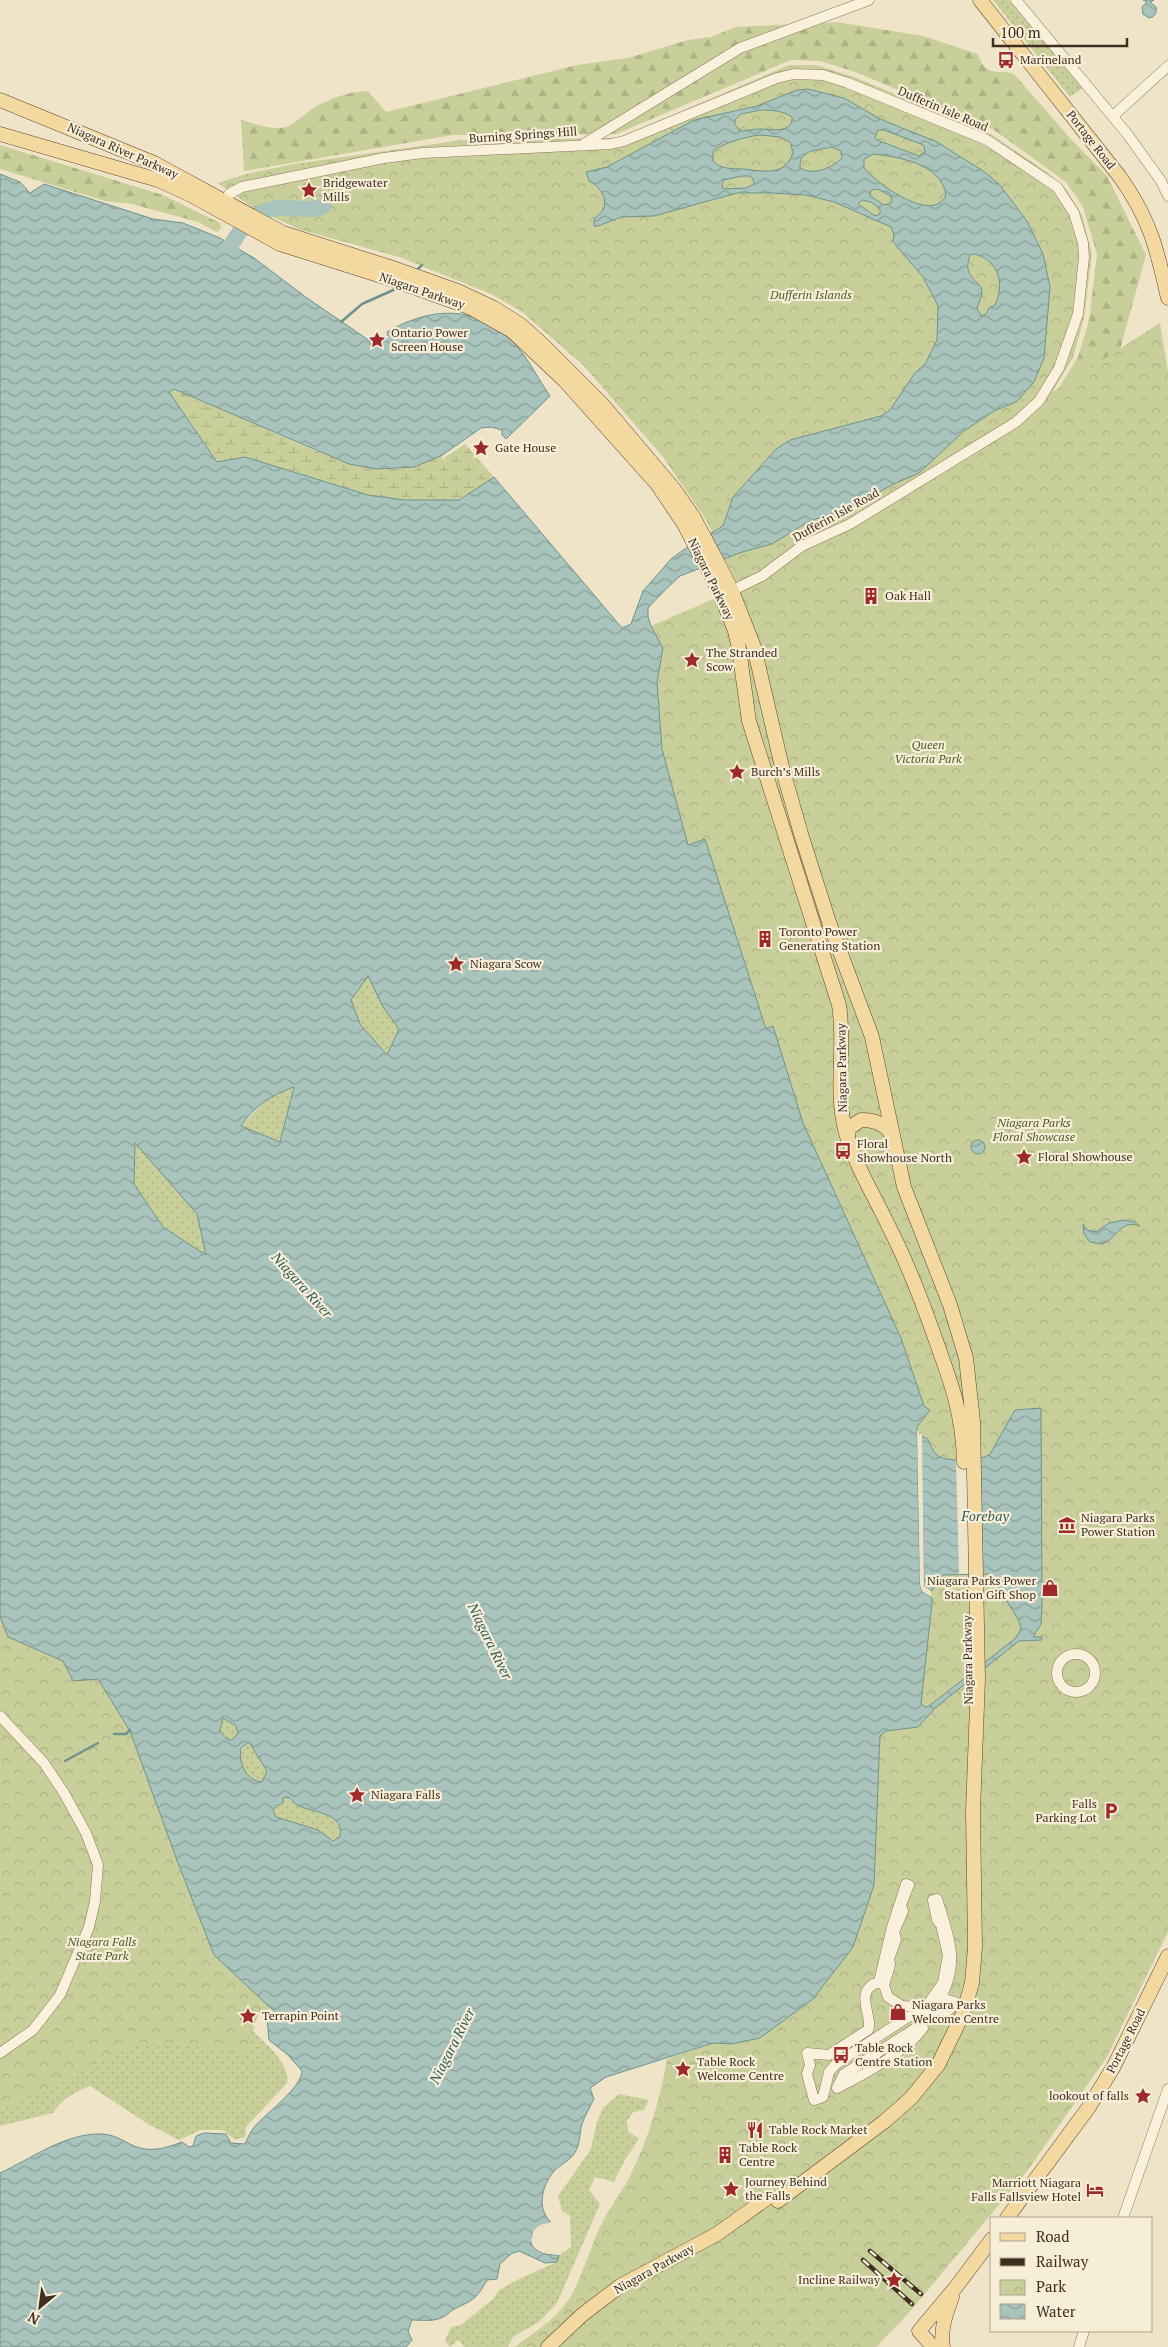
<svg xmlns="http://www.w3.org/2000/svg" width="1168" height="2347" viewBox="0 0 1168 2347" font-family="'PT Serif',serif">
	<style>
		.grass { fill: url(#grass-dots) }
		.forest { fill: url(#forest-firs) }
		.wetland { fill: url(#wetland-marsh) }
		.park { fill: url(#park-crowns) }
		.water { fill: url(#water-waves); stroke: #6f938a; fill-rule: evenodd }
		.pier { fill: #f0e4c8 }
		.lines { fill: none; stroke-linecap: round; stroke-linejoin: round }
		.stream { stroke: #6f938a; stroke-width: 2.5 }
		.river { stroke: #a9c4bc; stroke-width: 16 }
		.minor-casing { stroke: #8d765c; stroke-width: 11 }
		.major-casing { stroke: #5b4430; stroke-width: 15 }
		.minor { stroke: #faf1dc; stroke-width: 10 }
		.major { stroke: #f3d9a0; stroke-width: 14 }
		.rail-casing { stroke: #3d2e20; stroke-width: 4.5 }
		.rail { stroke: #f7eed8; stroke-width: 2.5; stroke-dasharray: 8; stroke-linecap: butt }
		.labels { text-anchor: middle; stroke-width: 4.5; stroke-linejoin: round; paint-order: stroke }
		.poi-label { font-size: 12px; fill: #3d2e20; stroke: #f7eed8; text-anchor: start }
		.street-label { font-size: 12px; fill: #3d2e20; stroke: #f7eed8 }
		.park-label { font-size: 12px; font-style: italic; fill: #4d5a26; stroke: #f7eed8 }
		.water-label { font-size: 14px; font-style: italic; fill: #2f5d5a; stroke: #f7eed8 }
	</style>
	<defs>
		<pattern id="grass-dots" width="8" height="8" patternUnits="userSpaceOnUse" patternTransform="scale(1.25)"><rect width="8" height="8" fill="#c9cf9b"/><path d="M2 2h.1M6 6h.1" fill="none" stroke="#aeb285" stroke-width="1.8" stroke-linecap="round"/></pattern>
		<pattern id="forest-firs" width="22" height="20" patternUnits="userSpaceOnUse" patternTransform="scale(1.25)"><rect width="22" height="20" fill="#c9cf9b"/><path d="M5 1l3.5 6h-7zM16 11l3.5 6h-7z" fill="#aeb285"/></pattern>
		<pattern id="wetland-marsh" width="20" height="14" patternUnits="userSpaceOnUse" patternTransform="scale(1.25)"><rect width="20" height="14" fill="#c9cf9b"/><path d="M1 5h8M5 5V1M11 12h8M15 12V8" fill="none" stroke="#aeb285"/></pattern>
		<pattern id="park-crowns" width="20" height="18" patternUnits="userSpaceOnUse" patternTransform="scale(1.25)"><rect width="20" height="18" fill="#c9cf9b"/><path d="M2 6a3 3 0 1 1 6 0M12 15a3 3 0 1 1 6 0" fill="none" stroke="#aeb285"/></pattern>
		<pattern id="water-waves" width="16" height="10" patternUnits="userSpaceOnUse" patternTransform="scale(1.25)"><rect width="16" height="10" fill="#a9c4bc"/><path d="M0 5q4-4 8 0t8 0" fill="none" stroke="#8ba098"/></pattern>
	</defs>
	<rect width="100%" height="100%" fill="#f0e4c8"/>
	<path class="grass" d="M993 0H1009L1083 88 1070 97Z
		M368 975 383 1007 399 1029 387 1055 360 1024 351 1000Z
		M294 1086 280 1142 241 1126 269 1097Z
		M135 1142 197 1214 206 1256 163 1227 134 1184Z
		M223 1717 236 1726 239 1733 232 1740 227 1739 220 1731Z
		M249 1742 267 1771 262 1782C244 1781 231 1752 249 1742Z
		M288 1797C295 1801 300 1806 308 1809 322 1814 344 1817 340 1837L333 1841 318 1830 276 1817 273 1811 283 1798Z
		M258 2015 253 2031C265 2043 291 2064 287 2083L246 2127 245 2137 235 2140 223 2130H201L179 2140 148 2124 90 2086C73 2093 63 2098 53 2113L0 2126V2073Z
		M619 2094 649 2100 644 2110 633 2112 627 2121 628 2131 639 2139 626 2158 614 2182 595 2177 589 2190 600 2204 557 2303 539 2322 513 2337 508 2347H465L458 2340 450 2347 445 2341 451 2327 461 2325 493 2299 499 2290 521 2278 557 2262 559 2255 571 2247 570 2216 562 2211 558 2196 591 2149 597 2122 603 2108Z"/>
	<path class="forest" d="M837 22 923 36 977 54C980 57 980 61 983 65 990 75 1004 70 1014 74L1070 138 1107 176 1146 255 1118 357 1047 407 1078 357 1089 320 1097 254 1083 207 1066 182 994 130 855 72 820 61 791 60 616 134 453 135 244 171 241 120C253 123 268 129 280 128 291 128 301 117 309 111 327 99 347 92 368 91L386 112 577 65 628 58 688 40 711 37 736 27Z
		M0 145 163 195 220 223 221 228 217 232 198 222 132 204 105 201 0 169Z
		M173 389 196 398 190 414 185 415 169 392Z"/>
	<path class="wetland" d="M196 399C225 411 255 424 284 437 335 459 386 484 441 456L446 463 444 458 465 444 494 477 459 500H404L368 495 245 457 217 462 185 415 190 414Z"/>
	<path class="park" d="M789 65H816L854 77 991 134 1048 173 1066 189 1082 215 1092 254 1084 318 1073 358 1052 392 1160 323 1168 372V1932L1107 2057 1028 2170 908 2314 876 2347H515C531 2334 551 2323 564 2306 581 2284 589 2249 602 2223 610 2207 621 2193 629 2178 647 2144 661 2096 667 2059L713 2043 731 2044 879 1746 880 1736 886 1731 918 1727 931 1712 929 1706H923L920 1702 932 1608 931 1591 942 1576 951 1574H988L993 1579 1019 1621 1021 1629 1037 1618 1039 1408 1015 1410 990 1455C982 1461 946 1462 938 1456 932 1451 931 1445 928 1438L917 1436V1427L924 1406 901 1338 803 1123 773 1027 766 1029 705 840 688 845 662 749 657 682 663 648 651 626 739 588 706 520 663 457 583 365 522 312 491 294 399 257 298 229 252 207 217 183 246 174 294 164 462 140 619 138Z
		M0 1616 8 1637 63 1661 73 1681 98 1679 130 1730 178 1863 214 1954 270 2006 268 2013H259L248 2038 251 2046 247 2055 180 2044 142 2043 131 2046 117 2055 96 2064 47 2091 0 2109Z"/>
	<path class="water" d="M1143 0H1154L1150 2 1156 7C1157 13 1155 17 1149 18L1143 14 1142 7 1147 2Z
		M808 89 844 98 880 119 937 142 983 171 999 184 1027 221 1043 254 1050 287 1044 358 1034 382 1016 402 994 411 964 431 919 473 896 483 850 507 808 522 772 544 742 552 680 576C669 586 658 597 648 608V617L651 626 663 648 657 682 662 749 688 845 705 839 766 1029 773 1026 803 1123 901 1338 924 1406 930 1410 917 1427V1431L920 1585 922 1591 932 1598V1603L921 1704 925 1707 929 1706 1016 1638 1021 1629 1019 1621 993 1579 988 1574 944 1575 938 1580 932 1591 924 1586 921 1436 928 1439C931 1445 932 1451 938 1456 946 1462 982 1461 990 1454L1015 1410 1041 1408 1042 1606 1041 1624 1033 1637H1042V1640L1019 1641 935 1708 918 1727 886 1731 880 1736 874 1885 853 1947 813 1999 760 2038 731 2044 713 2043 606 2077 590 2088 594 2099C590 2107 585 2115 582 2124 579 2134 581 2144 574 2154 570 2160 562 2164 556 2169 543 2182 535 2208 551 2222 533 2227 521 2246 543 2253 548 2255 554 2255 559 2255L557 2262 545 2263 519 2251 511 2254 500 2264 497 2279 487 2280C477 2298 474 2300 456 2308 451 2310 448 2315 443 2317 434 2322 422 2320 412 2320L408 2331 412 2340 406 2347H0V2173C31 2159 65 2133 101 2134 120 2135 125 2144 140 2148 154 2152 169 2147 182 2142L189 2147 193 2146 196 2136 204 2133 226 2134 231 2143 245 2144C248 2137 251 2130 257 2124 269 2111 301 2088 302 2071L288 2055 269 2040 267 2019 276 2018 277 2014 214 1955 178 1863 130 1731 98 1679 73 1681 63 1661 8 1637 0 1616V174L20 182 30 193 44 184 153 219 183 223 220 238 254 258 307 298 376 345 388 335 387 332C432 306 478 304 516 345 529 360 539 380 550 396L506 439 502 435V430L491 427 481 428 441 456 414 467 377 469 349 464 174 389 169 392 217 462 245 457 368 495 404 500H459L494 477 622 628 631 624 643 591 658 574 671 559 686 548 723 526 733 497 776 449 790 440 881 416 890 410 915 373 925 364 937 340 938 306 923 277 893 242 894 235 891 227 834 202 806 195 772 193H737L654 216 621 217 598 226H594V219C597 216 601 213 603 210 609 198 598 185 589 181L586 172 607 167 694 120 757 106 797 90ZM761 110C772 110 783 111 792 117 793 134 771 129 760 129 753 129 747 131 740 131L735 124V120L741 114ZM878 130H884L921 144 924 146 925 152 919 156 877 140 875 137ZM761 135 780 137 790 142 793 152C786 177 763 171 743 169 732 168 721 170 713 161V152C721 143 749 136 761 135ZM831 147 841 151 842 158C832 168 813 176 800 168 799 148 819 151 831 147ZM873 154C900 157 941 164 946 195 933 225 876 183 864 168V159ZM742 176H750L753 179 754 184 746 188 723 189 722 184 724 180ZM878 189 892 197 891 203 884 205 870 196 871 190ZM862 200 871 202 880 209V214L875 216 858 204ZM974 254C999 260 1005 284 995 305L989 308 986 314 981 316 977 308 982 294 981 287C971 276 964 272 970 255ZM368 976 383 1007 399 1029 387 1055 360 1024 351 1000ZM294 1087 280 1142 241 1126C253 1107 273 1094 294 1087ZM135 1143 197 1214 206 1255 163 1227 134 1184ZM223 1718 236 1726 238 1733 232 1740 227 1739 220 1731ZM249 1742 267 1771 262 1782C246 1781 238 1762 241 1748ZM288 1797C292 1799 293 1802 297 1805 312 1813 345 1812 340 1837L333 1841 318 1830 276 1817 273 1811 276 1806 283 1803V1798Z
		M971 1147a7 7 0 1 1 14 0a7 7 0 1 1-14 0Z
		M1124 1220 1134 1222 1140 1226C1120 1219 1118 1238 1102 1244L1090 1242 1084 1234 1083 1224 1087 1230 1096 1232 1109 1223Z"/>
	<path class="pier" d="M917 1431H919V1435L922 1433 924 1586 931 1591 930 1596 922 1591 920 1585Z
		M956 1459H979L981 1573 959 1574Z
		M551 2222 552 2223 541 2227 536 2232 534 2239 537 2247 544 2251 561 2254 559 2255 543 2253 535 2248 531 2240 534 2230 540 2225Z"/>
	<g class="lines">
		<path class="stream" d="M416 271 422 265
			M341 322 362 304 400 287
			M114 1734H126L130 1730
			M65 1761 98 1743"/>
		<path class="river" d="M231 245C245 222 260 205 290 208 303 209 312 211 324 206"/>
		<g class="minor-casing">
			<path id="minor" d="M1016 0 1128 135 1161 181 1168 196
				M1113 116 1168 66
				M582 145 740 48 869 0
				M222 206 229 194 242 187 384 158 423 153 611 144 624 141 777 78 794 74 823 75 848 83 987 140 1057 187 1074 213 1083 243 1084 257 1078 314 1059 368 1039 401 1016 422 850 524 802 546 762 576 727 593
				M1057 1673a19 19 0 1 1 38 0a19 19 0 1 1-38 0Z
				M0 1716 44 1763 64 1793 86 1833 98 1865 95 1901 89 1927 60 1995 33 2030 0 2053
				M906 1884 909 1885 901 1905 903 1911 894 1932 896 1939 889 1959 890 1965 884 1985 888 1997 902 2006 918 2007 928 2004 943 1983 948 1955 941 1925 937 1920 933 1900 937 1899C948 1934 961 1964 940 1998L955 2002 949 2010H936L930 2014V2016L920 2014 908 2017 836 2064 829 2072 823 2097 814 2100 807 2074 810 2065 807 2053 829 2055 868 2030C874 2017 852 1990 879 1982L892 1927Z
				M916 2028H923C906 2052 863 2075 837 2088L844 2074Z
				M1123 2218 1168 2089
				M1079 2347 1084 2331"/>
		</g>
		<g class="major-casing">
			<path id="major" d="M980 0 1120 177C1150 219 1157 249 1168 298
				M0 100 154 163 283 233 396 269 458 291 494 308 521 325 542 344 603 405 674 489 694 518 718 563 732 591 754 647 782 767 801 834 829 922 872 1037 904 1187 950 1305 966 1358 973 1421 978 1679 973 1811 975 1947 972 1983 963 2014 938 2065 911 2098 885 2121 778 2201
				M0 134 158 180 189 194 280 244 391 279 471 308 512 331 565 381 657 484 684 524 721 595 735 631 739 649 749 721 839 1005C846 1047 834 1091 846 1133 856 1167 875 1197 890 1229 908 1264 922 1301 935 1338 951 1382 963 1414 964 1462
				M848 1138 849 1128 861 1120C874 1120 886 1123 892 1136
				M1007 2218 1089 2107 1114 2066 1168 1956
				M548 2347 582 2315 620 2286 717 2234 766 2199
				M933 2347 919 2331 956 2287 992 2239
				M943 2347C940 2329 946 2314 952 2297"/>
		</g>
		<use href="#minor" class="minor"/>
		<use href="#major" class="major"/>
		<g class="rail-casing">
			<path id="rail" d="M870 2251 921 2294
				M863 2260 912 2304"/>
		</g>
		<use href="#rail" class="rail"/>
	</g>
	<defs>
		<g id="bus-bare" transform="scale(1.35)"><path d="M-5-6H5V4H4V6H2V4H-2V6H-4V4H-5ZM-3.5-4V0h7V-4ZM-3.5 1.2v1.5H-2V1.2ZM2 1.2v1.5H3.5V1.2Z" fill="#9e2a2b" stroke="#f7eed8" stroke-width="2.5" paint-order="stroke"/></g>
		<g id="sight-bare" transform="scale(1.35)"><path d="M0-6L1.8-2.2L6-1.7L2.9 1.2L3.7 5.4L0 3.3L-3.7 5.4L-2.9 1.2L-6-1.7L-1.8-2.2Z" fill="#9e2a2b" stroke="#f7eed8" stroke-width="2.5" paint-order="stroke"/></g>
		<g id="building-bare" transform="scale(1.35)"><path d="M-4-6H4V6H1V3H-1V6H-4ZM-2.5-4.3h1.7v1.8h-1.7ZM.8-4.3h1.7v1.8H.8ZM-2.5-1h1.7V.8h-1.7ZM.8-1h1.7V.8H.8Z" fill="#9e2a2b" stroke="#f7eed8" stroke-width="2.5" paint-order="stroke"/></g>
		<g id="museum-bare" transform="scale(1.35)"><path d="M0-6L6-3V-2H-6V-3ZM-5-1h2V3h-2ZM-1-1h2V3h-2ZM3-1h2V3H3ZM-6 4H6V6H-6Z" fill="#9e2a2b" stroke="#f7eed8" stroke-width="2.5" paint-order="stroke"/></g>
		<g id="shop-bare" transform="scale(1.35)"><path d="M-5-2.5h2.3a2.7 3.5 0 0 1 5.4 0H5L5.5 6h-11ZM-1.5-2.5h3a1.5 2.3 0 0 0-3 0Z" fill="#9e2a2b" stroke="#f7eed8" stroke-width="2.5" paint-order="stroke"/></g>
		<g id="parking-bare" transform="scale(1.35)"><path d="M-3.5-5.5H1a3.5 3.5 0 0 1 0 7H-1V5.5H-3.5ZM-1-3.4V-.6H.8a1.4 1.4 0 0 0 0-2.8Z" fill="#9e2a2b" stroke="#f7eed8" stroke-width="2.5" paint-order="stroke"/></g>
		<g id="restaurant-bare" transform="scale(1.35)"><path d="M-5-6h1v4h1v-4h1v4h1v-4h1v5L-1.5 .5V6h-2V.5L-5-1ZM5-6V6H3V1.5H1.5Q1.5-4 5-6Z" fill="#9e2a2b" stroke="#f7eed8" stroke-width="2.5" paint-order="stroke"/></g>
		<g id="hotel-bare" transform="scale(1.35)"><path d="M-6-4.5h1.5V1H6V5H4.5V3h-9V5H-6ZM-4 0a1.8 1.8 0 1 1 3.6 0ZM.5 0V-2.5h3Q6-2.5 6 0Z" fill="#9e2a2b" stroke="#f7eed8" stroke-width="2.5" paint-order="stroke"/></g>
	</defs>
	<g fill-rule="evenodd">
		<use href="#bus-bare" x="1006" y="60"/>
		<use href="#sight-bare" x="309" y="190"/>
		<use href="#sight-bare" x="377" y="340"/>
		<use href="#sight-bare" x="481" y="448"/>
		<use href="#building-bare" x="871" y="596"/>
		<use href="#sight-bare" x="692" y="660"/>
		<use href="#sight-bare" x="737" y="772"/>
		<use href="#building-bare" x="765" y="939"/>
		<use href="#sight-bare" x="456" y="964"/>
		<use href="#bus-bare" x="843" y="1151"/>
		<use href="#sight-bare" x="1024" y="1157"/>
		<use href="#museum-bare" x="1067" y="1525"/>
		<use href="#shop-bare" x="1050" y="1588"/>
		<use href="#sight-bare" x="357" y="1795"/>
		<use href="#parking-bare" x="1111" y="1811"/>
		<use href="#shop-bare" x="898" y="2012"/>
		<use href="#sight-bare" x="248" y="2016"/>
		<use href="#bus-bare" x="841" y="2055"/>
		<use href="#sight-bare" x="683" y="2069"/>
		<use href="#sight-bare" x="1143" y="2096"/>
		<use href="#restaurant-bare" x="755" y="2130"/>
		<use href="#building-bare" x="725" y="2155"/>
		<use href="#sight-bare" x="731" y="2189"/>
		<use href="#hotel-bare" x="1095" y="2190"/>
		<use href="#sight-bare" x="894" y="2280"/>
	</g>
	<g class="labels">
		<g class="poi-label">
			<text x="1020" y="64">Marineland</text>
			<text x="323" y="187">Bridgewater<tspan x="323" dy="14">Mills</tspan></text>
			<text x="391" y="337">Ontario Power<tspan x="391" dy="14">Screen House</tspan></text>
			<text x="495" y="452">Gate House</text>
			<text x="885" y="600">Oak Hall</text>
			<text x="706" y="657">The Stranded<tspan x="706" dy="14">Scow</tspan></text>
			<text x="751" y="776">Burch’s Mills</text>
			<text x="779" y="936">Toronto Power<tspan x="779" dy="14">Generating Station</tspan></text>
			<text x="470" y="968">Niagara Scow</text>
			<text x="857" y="1148">Floral<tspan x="857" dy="14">Showhouse North</tspan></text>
			<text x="1038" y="1161">Floral Showhouse</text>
			<text x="1081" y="1522">Niagara Parks<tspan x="1081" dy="14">Power Station</tspan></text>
			<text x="1036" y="1585" text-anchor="end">Niagara Parks Power<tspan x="1036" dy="14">Station Gift Shop</tspan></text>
			<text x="371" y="1799">Niagara Falls</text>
			<text x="1097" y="1808" text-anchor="end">Falls<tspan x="1097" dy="14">Parking Lot</tspan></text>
			<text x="912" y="2009">Niagara Parks<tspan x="912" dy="14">Welcome Centre</tspan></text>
			<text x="262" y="2020">Terrapin Point</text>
			<text x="855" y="2052">Table Rock<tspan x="855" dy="14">Centre Station</tspan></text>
			<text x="697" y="2066">Table Rock<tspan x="697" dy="14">Welcome Centre</tspan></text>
			<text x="1129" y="2100" text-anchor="end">lookout of falls</text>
			<text x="769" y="2134">Table Rock Market</text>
			<text x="739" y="2152">Table Rock<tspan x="739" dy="14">Centre</tspan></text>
			<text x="745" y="2186">Journey Behind<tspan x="745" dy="14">the Falls</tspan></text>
			<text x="1081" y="2187" text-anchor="end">Marriott Niagara<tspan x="1081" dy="14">Falls Fallsview Hotel</tspan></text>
			<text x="880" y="2284" text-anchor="end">Incline Railway</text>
		</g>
		<g class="street-label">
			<text transform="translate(943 109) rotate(23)" y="4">Dufferin Isle Road</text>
			<text transform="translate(523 135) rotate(-4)" y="4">Burning Springs Hill</text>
			<text transform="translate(1091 140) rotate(52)" y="4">Portage Road</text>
			<text transform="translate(123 151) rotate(24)" y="4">Niagara River Parkway</text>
			<text transform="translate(422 291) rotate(19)" y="4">Niagara Parkway</text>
			<text transform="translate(836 515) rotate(-29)" y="4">Dufferin Isle Road</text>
			<text transform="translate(711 579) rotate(64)" y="4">Niagara Parkway</text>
			<text transform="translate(842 1068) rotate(-91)" y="4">Niagara Parkway</text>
			<text transform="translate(968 1660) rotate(-91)" y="4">Niagara Parkway</text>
			<text transform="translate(1126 2041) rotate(-63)" y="4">Portage Road</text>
			<text transform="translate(654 2269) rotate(-29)" y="4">Niagara Parkway</text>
		</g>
		<g class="park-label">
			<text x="811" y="299">Dufferin Islands</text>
			<text x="928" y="749">Queen<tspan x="928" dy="14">Victoria Park</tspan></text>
			<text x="1034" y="1127">Niagara Parks<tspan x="1034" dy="14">Floral Showcase</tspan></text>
			<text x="102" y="1946">Niagara Falls<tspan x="102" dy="14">State Park</tspan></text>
		</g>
		<g class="water-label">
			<text transform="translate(302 1285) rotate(48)" y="5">Niagara River</text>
			<text x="985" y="1521">Forebay</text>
			<text transform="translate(490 1641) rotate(64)" y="5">Niagara River</text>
			<text transform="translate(452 2046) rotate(-63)" y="5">Niagara River</text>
		</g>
	</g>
	<rect x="990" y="2217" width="162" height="115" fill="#f7eed8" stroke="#ada18e"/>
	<rect x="1000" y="2233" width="25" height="8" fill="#f3d9a0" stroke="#ada18e"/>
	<text x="1036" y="2242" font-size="15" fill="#3d2e20">Road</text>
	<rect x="1000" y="2258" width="25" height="8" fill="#3d2e20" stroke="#ada18e"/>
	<text x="1036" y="2267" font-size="15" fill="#3d2e20">Railway</text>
	<rect x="1000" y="2280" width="25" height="15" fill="url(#park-crowns)" stroke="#ada18e"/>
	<text x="1036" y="2292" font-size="15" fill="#3d2e20">Park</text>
	<rect x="1000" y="2304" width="25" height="15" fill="url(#water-waves)" stroke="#ada18e"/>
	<text x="1036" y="2317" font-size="15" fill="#3d2e20">Water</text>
	<g transform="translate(40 2307) rotate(209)" stroke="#f7eed8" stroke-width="4" paint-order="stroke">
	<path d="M0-4L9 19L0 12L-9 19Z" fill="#3d2e20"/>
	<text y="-8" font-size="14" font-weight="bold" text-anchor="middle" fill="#3d2e20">N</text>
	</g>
	<path d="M993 38v8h134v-8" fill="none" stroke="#3d2e20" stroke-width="2.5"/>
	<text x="1000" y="38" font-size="15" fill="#3d2e20" stroke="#f7eed8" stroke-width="4" paint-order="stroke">100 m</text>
</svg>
